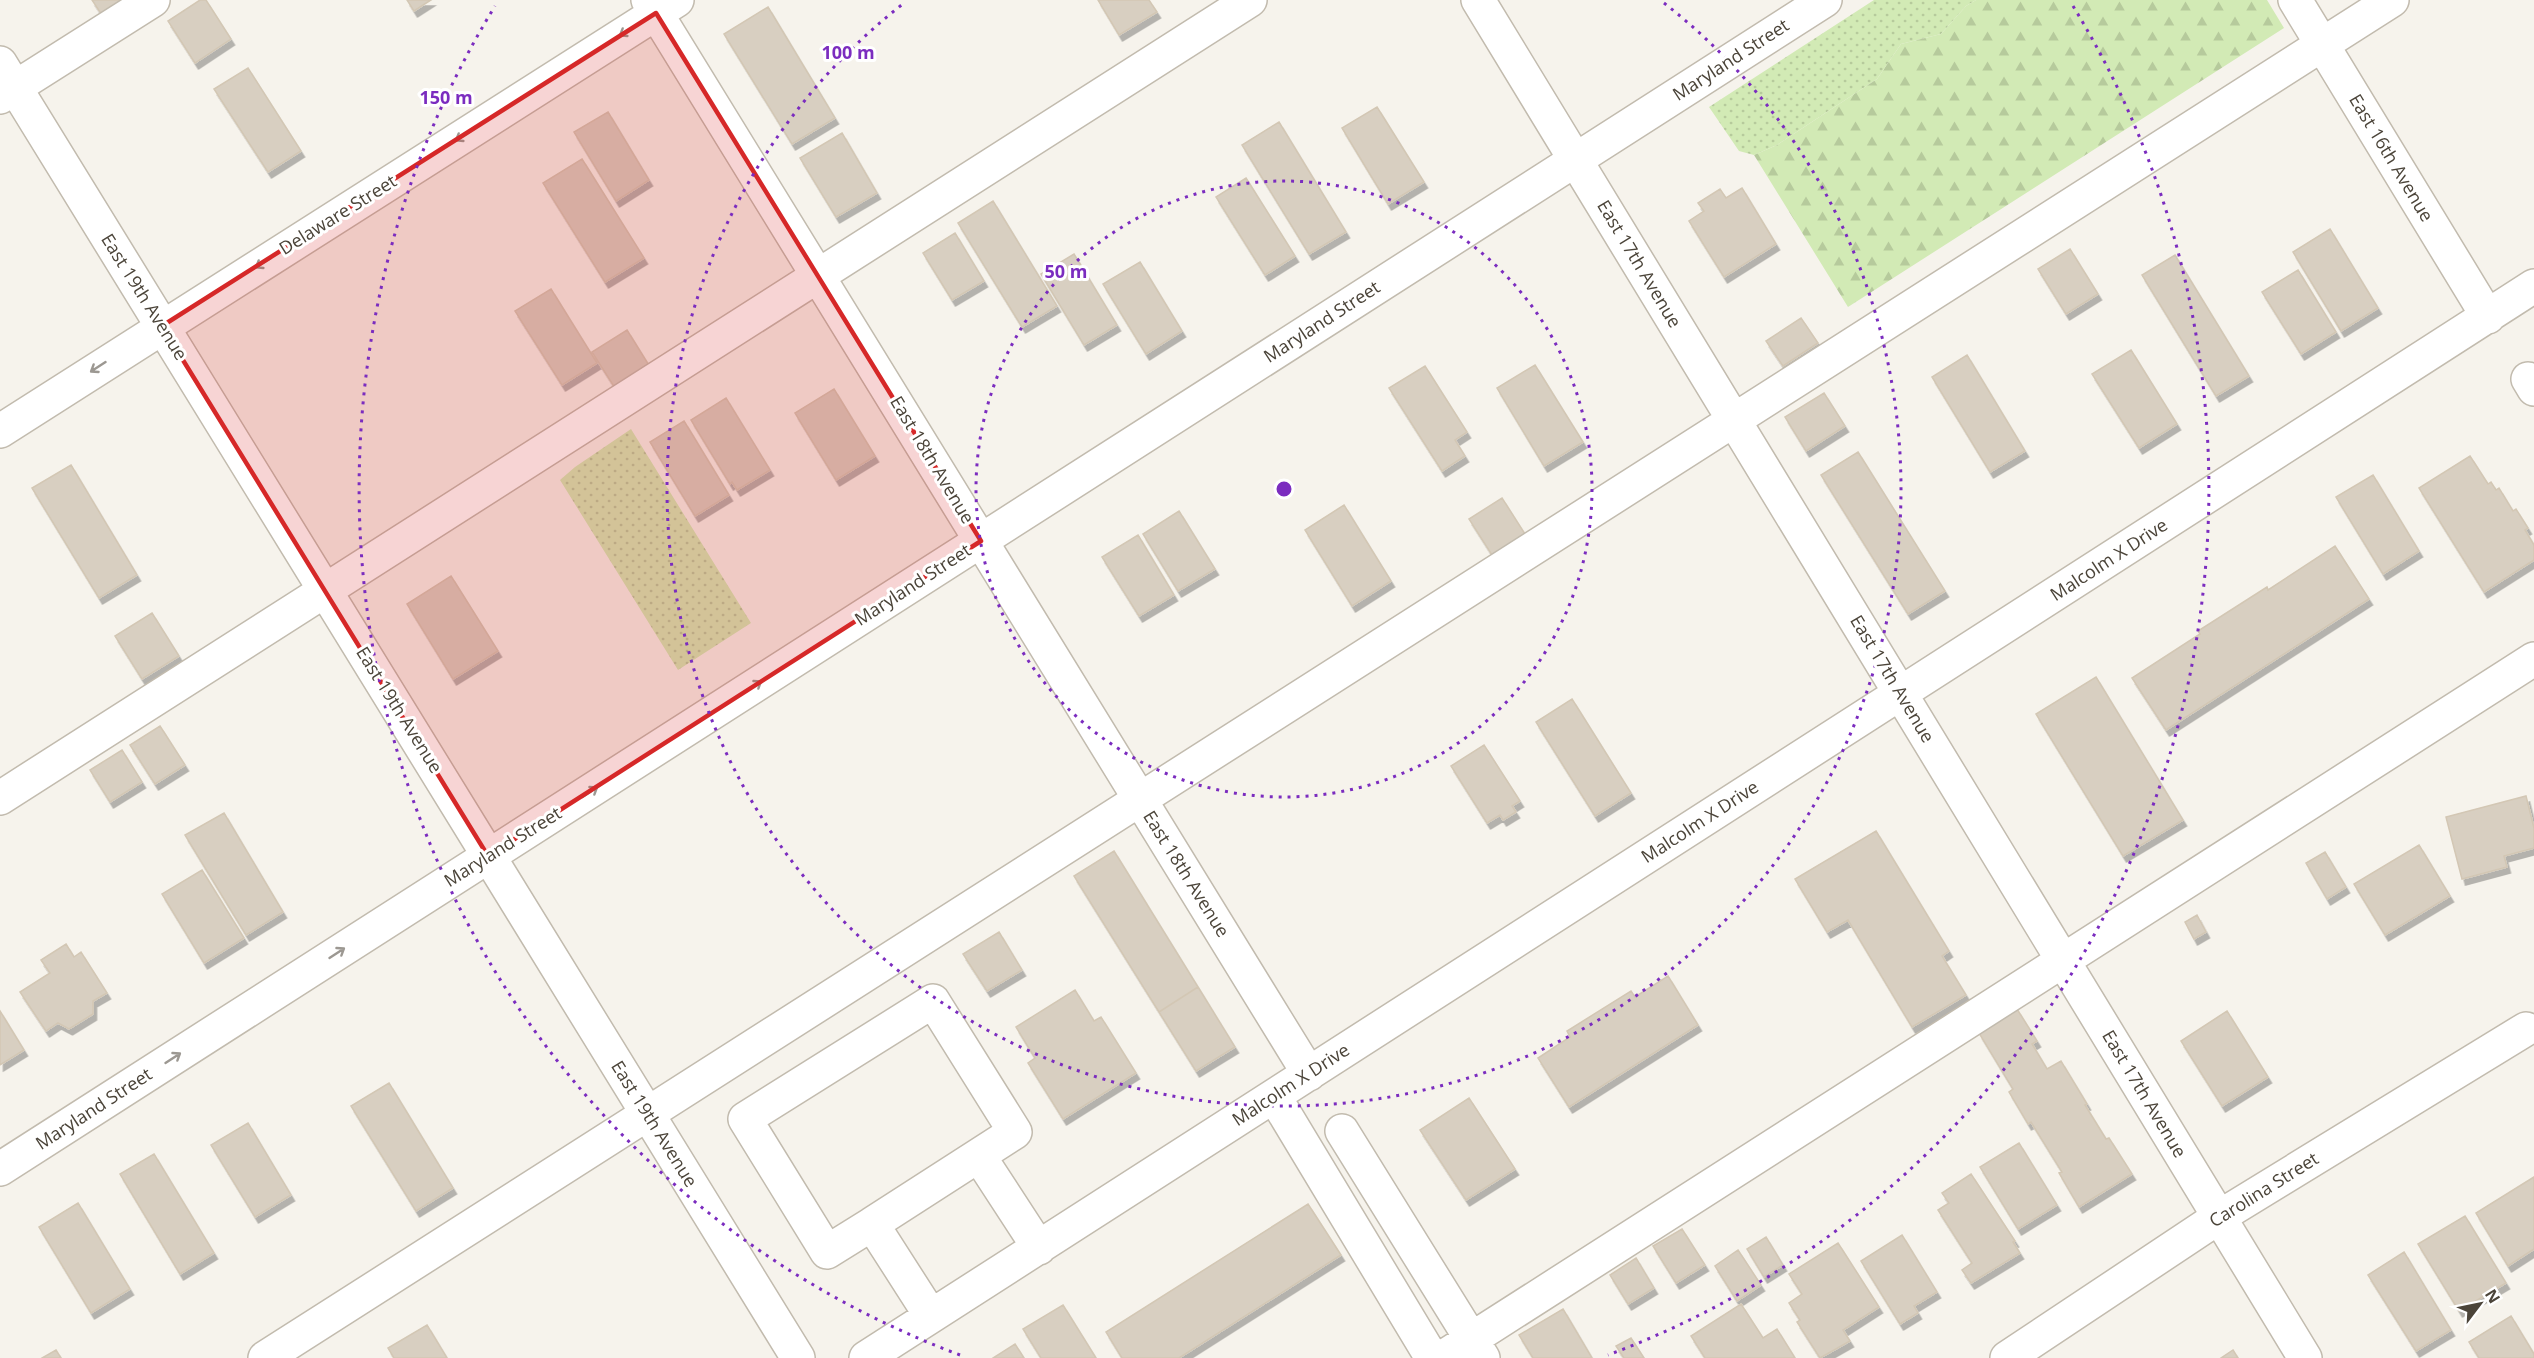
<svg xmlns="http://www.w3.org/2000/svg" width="2534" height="1358" viewBox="0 0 2534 1358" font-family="'Open Sans',sans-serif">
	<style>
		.green { fill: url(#green-dots) }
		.forest { fill: url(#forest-firs) }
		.building { fill: #d8cfc1; stroke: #d3c7b4; stroke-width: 1.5; filter: url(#shadow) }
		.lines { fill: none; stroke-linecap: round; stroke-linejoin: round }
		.minor-casing { stroke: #c2bbae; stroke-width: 36 }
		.minor { stroke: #fff; stroke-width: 33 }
		.oneway { stroke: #9c9892 }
		.marked { fill: #d62828; fill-opacity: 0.2; stroke: #d62828; stroke-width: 4.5; stroke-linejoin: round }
		.ring { fill: none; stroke: #7b2cbf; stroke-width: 3; stroke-dasharray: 3 6 }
		.labels { text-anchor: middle; stroke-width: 6; stroke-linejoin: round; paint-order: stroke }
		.street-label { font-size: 18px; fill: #4b4439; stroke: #fff }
		.centre { fill: #7b2cbf; stroke: #fff; stroke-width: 3 }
		.ring-label { font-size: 18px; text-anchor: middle; font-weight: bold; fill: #7b2cbf; stroke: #fff; stroke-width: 6; stroke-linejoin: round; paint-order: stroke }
	</style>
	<defs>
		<pattern id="green-dots" width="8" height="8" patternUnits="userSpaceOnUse" patternTransform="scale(1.5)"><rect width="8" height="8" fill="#d2eab5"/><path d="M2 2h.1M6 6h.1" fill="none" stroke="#b6ca9c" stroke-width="1.8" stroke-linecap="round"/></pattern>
		<pattern id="forest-firs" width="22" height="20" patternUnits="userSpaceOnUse" patternTransform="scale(1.5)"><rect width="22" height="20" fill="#d2eab5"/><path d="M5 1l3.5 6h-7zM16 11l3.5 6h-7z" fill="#b6ca9c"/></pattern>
		<filter id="shadow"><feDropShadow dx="3.5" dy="6" stdDeviation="0" flood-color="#0004"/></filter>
	</defs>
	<rect width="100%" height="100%" fill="#f6f3ec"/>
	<path class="green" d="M1874 0H1976L1966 6 1941 34 1901 44 1877 79 1777 145 1754 155 1739 151 1709 107Z
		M631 429 751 623 678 670 560 480 575 467Z"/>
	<path class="forest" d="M1976 0H2267L2284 28 1848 307 1754 155 1777 145 1877 79 1901 44 1941 34 1966 6Z"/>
	<path class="building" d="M92 0H125L102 15Z
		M200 0H206L231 39 195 63 168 21Z
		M407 0H431L414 11Z
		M1098 0H1149L1157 12 1119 35Z
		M768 7 835 118 792 144 724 34Z
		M248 68 301 151 268 172 214 89Z
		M1377 107 1424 182 1388 204 1342 128Z
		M608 112 649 180 616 201 574 132Z
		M1279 122 1346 232 1309 254 1242 145Z
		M842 133 877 193 836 217 800 158Z
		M582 159 644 258 605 282 543 183Z
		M1246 178 1295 256 1265 275 1216 197Z
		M1742 188 1776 244 1724 277 1689 221 1704 211 1698 203 1720 189 1726 198Z
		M993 201 1057 306 1022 327 958 223Z
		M2330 229 2378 308 2341 331 2293 252Z
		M955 233 984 281 952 300 923 253Z
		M2070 249 2098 294 2066 314 2038 269Z
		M1074 254 1117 325 1084 345 1041 274Z
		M2175 255 2249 376 2216 396 2142 275Z
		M1140 262 1182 331 1146 354 1103 284Z
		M2298 270 2336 332 2301 354 2262 292Z
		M551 289 597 363 562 385 515 311Z
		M1801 318 1818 343 1783 366 1766 341Z
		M627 330 650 367 615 388 592 352Z
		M2131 350 2177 424 2139 448 2092 374Z
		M1967 355 2025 451 1990 472 1932 377Z
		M1535 365 1583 442 1544 466 1497 388Z
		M1425 366 1467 432 1455 440 1465 456 1442 471 1389 388Z
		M834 389 875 456 836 480 795 413Z
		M1824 393 1845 426 1806 451 1785 417Z
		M726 398 770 470 737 490 732 482 730 484 691 420Z
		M684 421 729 495 695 516 650 442Z
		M1858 452 1945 591 1908 614 1821 475Z
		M2470 456 2488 484 2491 482 2496 490 2499 488 2513 511 2516 509 2528 528 2525 530 2534 545V560L2484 592 2419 488Z
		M71 465 137 575 99 598 32 488Z
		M2373 475 2419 551 2383 574 2336 497Z
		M1502 498 1525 534 1492 555 1469 519Z
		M1344 505 1391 581 1352 606 1305 530Z
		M1179 511 1215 569 1178 591 1143 534Z
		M1138 535 1174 595 1139 616 1102 557Z
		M2335 546 2369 599 2166 730 2132 678 2200 634 2198 631 2267 587 2268 590Z
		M451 576 498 651 453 679 407 604Z
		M152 613 179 656 142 679 115 636Z
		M2096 677 2183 820 2123 856 2036 714Z
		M1572 699 1631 793 1595 816 1536 722Z
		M160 726 185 765 155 784 130 745Z
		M1484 745 1520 801 1512 806 1516 812 1503 820 1500 815 1487 823 1451 766Z
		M122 750 142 782 110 802 90 770Z
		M2526 796 2534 828V848L2504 856 2507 867 2462 879 2446 817Z
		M224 813 283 912 246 935 185 835Z
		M1876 831 1949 951 1942 956 1966 995 1912 1027 1848 920 1827 932 1795 879Z
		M2419 845 2450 896 2385 935 2354 884Z
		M1114 851 1198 987 1159 1012 1074 876Z
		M2325 852 2346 887 2327 899 2306 863Z
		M202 870 244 938 204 963 162 894Z
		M2197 915 2206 932 2194 939 2185 922Z
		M999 932 1022 970 987 991 963 954Z
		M66 944 74 957 81 952 107 993 93 1001V1014L69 1029 58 1023 46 1031 20 992 50 973 41 960Z
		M1668 976 1698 1025 1569 1107 1538 1058 1570 1037 1567 1031 1631 991 1635 997Z
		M1198 987 1235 1047 1196 1071 1159 1012Z
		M1075 990 1094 1021 1101 1017 1136 1073 1063 1119 1028 1063 1035 1058 1016 1027Z
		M2017 1009 2037 1041 2032 1044 2047 1069 2061 1061 2087 1104 2085 1105 2106 1139 2109 1138 2132 1174 2079 1207 2059 1173 2062 1172 2031 1122 2028 1124 2009 1092 2013 1089 1979 1033Z
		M0 1011 24 1050 0 1065Z
		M2227 1011 2268 1077 2222 1106 2181 1041Z
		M389 1083 453 1188 416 1211 351 1106Z
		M1469 1098 1515 1169 1466 1200 1420 1130Z
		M248 1123 291 1195 255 1217 211 1145Z
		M2019 1143 2057 1205 2018 1229 1980 1167Z
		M154 1154 214 1253 180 1274 120 1174Z
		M1971 1174 2015 1241 2013 1242 2020 1253 1971 1283 1962 1270 1972 1263 1938 1210 1949 1203 1942 1193Z
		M2534 1177V1249L2508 1266 2476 1213Z
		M78 1203 130 1289 91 1313 39 1227Z
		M1308 1204 1341 1255 1179 1358H1122L1106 1332Z
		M2465 1216 2506 1283 2459 1311 2418 1244Z
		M1682 1229 1705 1265 1676 1283 1653 1246Z
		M1902 1235 1937 1292 1914 1306 1918 1313 1900 1324 1861 1261Z
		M1766 1237 1783 1265 1764 1277 1747 1249Z
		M1838 1243 1879 1307 1843 1330 1850 1341 1820 1358 1797 1322 1800 1320 1789 1303 1802 1294 1789 1274Z
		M1738 1250 1761 1285 1737 1301 1715 1266Z
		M2404 1252 2451 1330 2416 1351 2368 1275Z
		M1636 1258 1654 1288 1628 1304 1610 1275Z
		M1741 1304 1763 1338 1777 1329 1795 1358H1705L1691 1336Z
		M1063 1305 1096 1358H1041L1023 1329Z
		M1563 1309 1592 1358H1533L1519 1335Z
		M2511 1316 2534 1354V1358H2479L2469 1342Z
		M427 1325 447 1358H394L388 1348Z
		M1631 1338 1644 1358H1624L1616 1346Z
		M1015 1344 1024 1358H993Z
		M56 1350 61 1358H42Z
		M2233 1350 2238 1358H2221Z"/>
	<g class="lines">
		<g class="minor-casing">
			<path id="minor" d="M648 0 1309 1074
				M1478 0 2305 1358
				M2295 0 2488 317
				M0 63 798 1358
				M0 97 153 0
				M2528 379 2534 389
				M0 431 677 0
				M0 798 1250 0
				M1274 1096 1432 1358
				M1342 1131 1483 1358
				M979 1156 1039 1248
				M0 1169 1825 0
				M872 1224 827 1252 745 1119 933 1001 1015 1132 872 1224 931 1316
				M265 1358 2392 0
				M866 1358 2534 286
				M1442 1358 2534 659
				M2007 1358 2219 1217 2526 1029"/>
		</g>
		<use href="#minor" class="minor"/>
	</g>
	<defs><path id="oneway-shaft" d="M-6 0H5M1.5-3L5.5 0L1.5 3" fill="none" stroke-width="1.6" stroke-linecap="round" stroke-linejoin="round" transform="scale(1.5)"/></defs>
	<g class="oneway">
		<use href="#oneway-shaft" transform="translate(627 31) rotate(148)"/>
		<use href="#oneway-shaft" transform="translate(463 136) rotate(148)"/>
		<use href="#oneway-shaft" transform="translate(263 263) rotate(148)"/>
		<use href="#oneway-shaft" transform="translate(98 367) rotate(147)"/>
		<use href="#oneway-shaft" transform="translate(754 686) rotate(-33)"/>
		<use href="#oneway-shaft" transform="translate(590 792) rotate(-33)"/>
		<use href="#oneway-shaft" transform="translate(337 953) rotate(-33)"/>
		<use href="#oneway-shaft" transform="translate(173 1058) rotate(-33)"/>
	</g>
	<path class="marked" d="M656 13 981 541 488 856 162 326Z"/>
	<g class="ring">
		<circle cx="1284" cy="489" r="308"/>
		<path d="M1664 3A617 617 0 1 1 904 3"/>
		<path d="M960 1355A925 925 0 0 1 495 6M2073 6A925 925 0 0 1 1608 1355"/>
	</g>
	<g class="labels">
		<g class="street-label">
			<text transform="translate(1731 60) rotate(-33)" y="6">Maryland Street</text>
			<text transform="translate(2391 158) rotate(59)" y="6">East 16th Avenue</text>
			<text transform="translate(338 215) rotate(-32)" y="6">Delaware Street</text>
			<text transform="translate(1639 264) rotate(59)" y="6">East 17th Avenue</text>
			<text transform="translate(144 297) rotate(58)" y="6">East 19th Avenue</text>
			<text transform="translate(1322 322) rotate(-33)" y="6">Maryland Street</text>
			<text transform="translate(932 460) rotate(59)" y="6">East 18th Avenue</text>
			<text transform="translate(2109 560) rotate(-33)" y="6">Malcolm X Drive</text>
			<text transform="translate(913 585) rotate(-33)" y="6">Maryland Street</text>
			<text transform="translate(1892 679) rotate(59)" y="6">East 17th Avenue</text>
			<text transform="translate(399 710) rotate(58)" y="6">East 19th Avenue</text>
			<text transform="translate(1700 822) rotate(-33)" y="6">Malcolm X Drive</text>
			<text transform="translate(503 847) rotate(-32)" y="6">Maryland Street</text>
			<text transform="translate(1186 874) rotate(58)" y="6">East 18th Avenue</text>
			<text transform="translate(1291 1085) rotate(-33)" y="6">Malcolm X Drive</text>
			<text transform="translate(2144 1094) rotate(59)" y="6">East 17th Avenue</text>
			<text transform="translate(94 1109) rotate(-33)" y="6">Maryland Street</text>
			<text transform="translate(654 1124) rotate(58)" y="6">East 19th Avenue</text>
			<text transform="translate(2264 1190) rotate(-32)" y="6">Carolina Street</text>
		</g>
	</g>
	<circle cx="1284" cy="489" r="9" class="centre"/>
	<g class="ring-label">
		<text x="848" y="59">100 m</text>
		<text x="446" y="104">150 m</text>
		<text x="1066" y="278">50 m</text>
	</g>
	<g transform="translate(2480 1304) rotate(58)" stroke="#ffffff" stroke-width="4.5" paint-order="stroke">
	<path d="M0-4.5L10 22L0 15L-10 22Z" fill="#4b4439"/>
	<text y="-9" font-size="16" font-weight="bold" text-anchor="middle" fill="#4b4439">N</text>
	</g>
</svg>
